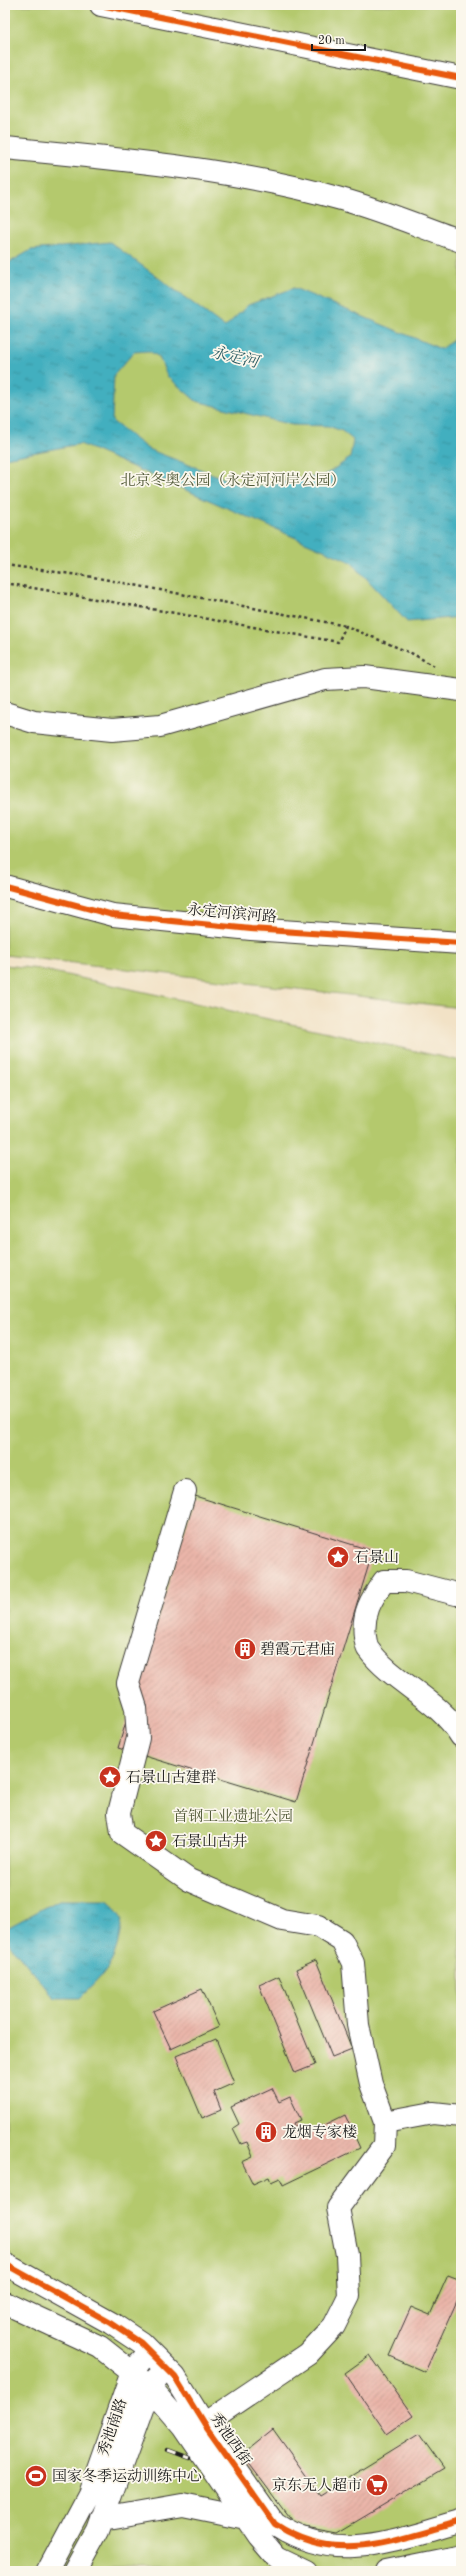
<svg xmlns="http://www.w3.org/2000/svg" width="466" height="2576" viewBox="0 0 466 2576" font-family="'Old Standard TT','Noto Serif SC',serif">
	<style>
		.green { fill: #b4c96d; stroke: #687244 }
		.water { fill: url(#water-ripples); stroke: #2f666e; fill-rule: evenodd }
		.building { fill: url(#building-hatch) }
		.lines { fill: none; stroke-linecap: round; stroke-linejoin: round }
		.minor-casing { stroke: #3c3a36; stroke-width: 24 }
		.path { stroke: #3c3a36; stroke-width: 2.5; stroke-dasharray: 3 3; stroke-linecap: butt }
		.minor { stroke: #fff; stroke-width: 22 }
		.rail-casing { stroke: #1c1c1c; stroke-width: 4.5 }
		.rail { stroke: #fbf7ec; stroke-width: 3; stroke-dasharray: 9; stroke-linecap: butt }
		.cycleway-casing { stroke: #fbf7ec; stroke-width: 8 }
		.cycleway { stroke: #e8590c; stroke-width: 6 }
		.labels { text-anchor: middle; stroke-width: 3.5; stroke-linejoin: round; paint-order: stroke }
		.park-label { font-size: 15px; fill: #515938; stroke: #fbf7ec }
		.street-label { font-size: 15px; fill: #1c1c1c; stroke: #fbf7ec }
		.poi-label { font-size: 15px; fill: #1c1c1c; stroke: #fbf7ec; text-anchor: start }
		.water-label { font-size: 16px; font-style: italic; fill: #2d5e65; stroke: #fbf7ec }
	</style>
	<defs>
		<pattern id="water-ripples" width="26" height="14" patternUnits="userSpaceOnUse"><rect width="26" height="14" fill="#42afbf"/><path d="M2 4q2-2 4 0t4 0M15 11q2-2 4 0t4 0" fill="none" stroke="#368e9a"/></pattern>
		<pattern id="building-hatch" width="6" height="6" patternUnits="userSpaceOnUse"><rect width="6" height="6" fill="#eab5a9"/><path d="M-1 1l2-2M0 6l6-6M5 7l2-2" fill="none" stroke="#c89b91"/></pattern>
	</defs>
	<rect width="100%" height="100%" fill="#fbf7ec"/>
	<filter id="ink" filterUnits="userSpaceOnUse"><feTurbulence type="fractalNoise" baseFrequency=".025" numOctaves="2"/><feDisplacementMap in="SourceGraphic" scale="8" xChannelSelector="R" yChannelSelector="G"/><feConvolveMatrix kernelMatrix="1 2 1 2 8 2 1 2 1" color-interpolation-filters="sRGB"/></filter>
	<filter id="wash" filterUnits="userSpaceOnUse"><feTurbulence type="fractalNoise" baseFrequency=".012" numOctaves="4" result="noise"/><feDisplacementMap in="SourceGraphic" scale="16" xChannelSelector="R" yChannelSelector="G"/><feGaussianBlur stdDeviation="0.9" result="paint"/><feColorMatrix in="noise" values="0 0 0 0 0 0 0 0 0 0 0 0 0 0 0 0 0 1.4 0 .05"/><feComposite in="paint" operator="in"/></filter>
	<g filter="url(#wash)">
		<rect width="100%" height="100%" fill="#f2e2c6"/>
		<path class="green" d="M5 5H461V1008L5 955Z
			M5 965 39 969 461 1061V2571H5Z"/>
		<path class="water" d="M110 242 225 327 248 305 294 288 441 349 461 334V617L407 622 351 562 80 444 5 458V265L31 250ZM149 351 159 357 167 376 196 401 292 425 328 426 342 431 353 440 350 458 325 475 249 488 148 449 112 421 114 375 134 352Z
			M59 1900H108L122 1919C117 1960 109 1970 80 1998H55L5 1939V1929Z"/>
		<g id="blocks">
			<path class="building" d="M195 1496 373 1551 296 1802 118 1748Z
				M316 1960 352 2049 332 2057 296 1969Z
				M279 1976 315 2065 295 2073 259 1985Z
				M202 1989 219 2027 171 2049 153 2011Z
				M216 2039 234 2083 214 2092 221 2110 202 2118 176 2056Z
				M272 2088 279 2102 290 2097 301 2120 294 2123 300 2137 345 2115 360 2148 283 2185 280 2178 271 2182 269 2177 253 2184 242 2162 253 2157 247 2142 241 2144 233 2128 239 2124 231 2107Z
				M448 2275 461 2280V2292L425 2372 389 2356 411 2307 430 2315Z
				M370 2355 413 2416 387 2434 345 2373Z
				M273 2429 320 2495 419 2434 444 2469 337 2533 295 2525 242 2454Z"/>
		</g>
	</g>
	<g filter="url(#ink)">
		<use href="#blocks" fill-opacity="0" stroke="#3c3a36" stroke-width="1"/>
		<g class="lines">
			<g class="minor-casing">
				<path id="minor" d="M101 5 461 78
					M5 148C117 159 232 168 341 199 381 210 421 227 461 241
					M5 713 34 722 112 730 160 726 325 679 364 677 461 690
					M5 886 113 915 251 929 461 943
					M185 1491 128 1683 136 1708 138 1738 119 1813 122 1833 189 1880 282 1920 318 1926 342 1941 353 1963 358 2025 371 2084 385 2122
					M461 1593 456 1594 406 1581H384C371 1599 362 1614 365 1637 366 1641 366 1646 368 1649 393 1683 439 1699 461 1736
					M5 2264 111 2323 141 2343 175 2377 204 2424 275 2524C338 2566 395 2539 461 2521
					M5 2303 100 2347 147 2384 184 2427 259 2537 276 2557 305 2571
					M189 2434 308 2354 334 2326 349 2296 347 2255 338 2208 384 2146 385 2122 433 2113 461 2116
					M102 2519 182 2505 246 2518
					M48 2571 89 2494 132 2372 141 2362
					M76 2571 98 2531 150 2387 158 2378
					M387 2571 461 2556"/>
			</g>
			<path class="path" d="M5 565 93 577 346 626
				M5 583 338 642 346 626 413 654 434 666
				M153 2571H158"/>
			<use href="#minor" class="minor"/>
			<g class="rail-casing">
				<path id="rail" d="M168 2450 190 2458"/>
			</g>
			<use href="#rail" class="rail"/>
			<g class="cycleway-casing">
				<path id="cycleway" d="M101 5 461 78
					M5 886 113 915 251 929 461 943
					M5 2264 111 2323 141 2343 175 2377 204 2424 275 2524C338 2566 395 2539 461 2521"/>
			</g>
			<use href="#cycleway" class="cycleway"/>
		</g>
	</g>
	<defs>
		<g id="sight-disc" transform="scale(1.15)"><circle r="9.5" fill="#c8321e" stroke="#fbf7ec"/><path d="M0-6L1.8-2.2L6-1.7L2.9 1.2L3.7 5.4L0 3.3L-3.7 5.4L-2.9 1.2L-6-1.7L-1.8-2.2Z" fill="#fff"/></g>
		<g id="building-disc" transform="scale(1.15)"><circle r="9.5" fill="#c8321e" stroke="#fbf7ec"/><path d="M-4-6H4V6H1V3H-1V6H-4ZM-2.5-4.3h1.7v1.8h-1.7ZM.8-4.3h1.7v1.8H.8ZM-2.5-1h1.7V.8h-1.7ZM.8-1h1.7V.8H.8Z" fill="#fff"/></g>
		<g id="stadium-disc" transform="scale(1.15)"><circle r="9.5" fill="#c8321e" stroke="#fbf7ec"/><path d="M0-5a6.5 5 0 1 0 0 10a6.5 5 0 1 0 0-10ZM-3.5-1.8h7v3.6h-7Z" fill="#fff"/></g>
		<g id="supermarket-disc" transform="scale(1.15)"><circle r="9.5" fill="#c8321e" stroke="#fbf7ec"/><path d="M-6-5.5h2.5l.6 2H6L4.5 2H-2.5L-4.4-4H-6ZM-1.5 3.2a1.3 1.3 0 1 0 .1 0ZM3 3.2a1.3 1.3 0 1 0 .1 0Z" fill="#fff"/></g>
	</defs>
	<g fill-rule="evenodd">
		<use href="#sight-disc" x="338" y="1557"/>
		<use href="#building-disc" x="245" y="1649"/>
		<use href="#sight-disc" x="110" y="1777"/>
		<use href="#sight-disc" x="156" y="1841"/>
		<use href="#building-disc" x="266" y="2132"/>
		<use href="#stadium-disc" x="36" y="2476"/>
		<use href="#supermarket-disc" x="377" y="2485"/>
	</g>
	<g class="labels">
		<g class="park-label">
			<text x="233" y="485">北京冬奥公园（永定河河岸公园）</text>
			<text x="233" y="1821">首钢工业遗址公园</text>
		</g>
		<g class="street-label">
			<text transform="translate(232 913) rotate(5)" y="5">永定河滨河路</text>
			<text transform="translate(112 2427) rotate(-71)" y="5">秀池南路</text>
			<text transform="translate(231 2439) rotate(55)" y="5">秀池西街</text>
		</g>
		<g class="poi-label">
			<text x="354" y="1562">石景山</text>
			<text x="260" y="1654">碧霞元君庙</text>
			<text x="126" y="1782">石景山古建群</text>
			<text x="172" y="1846">石景山古井</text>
			<text x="282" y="2137">龙烟专家楼</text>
			<text x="52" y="2481">国家冬季运动训练中心</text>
			<text x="362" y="2490" text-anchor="end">京东无人超市</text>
		</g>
		<g class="water-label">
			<text transform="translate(235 356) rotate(13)" y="6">永定河</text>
		</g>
	</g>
	<rect width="466" height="2576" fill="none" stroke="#fbf7ec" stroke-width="20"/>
	<path d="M312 44v6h53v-6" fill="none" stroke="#1c1c1c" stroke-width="2"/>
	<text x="318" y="44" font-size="12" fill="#1c1c1c" stroke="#fbf7ec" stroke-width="3" paint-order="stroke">20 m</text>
</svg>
